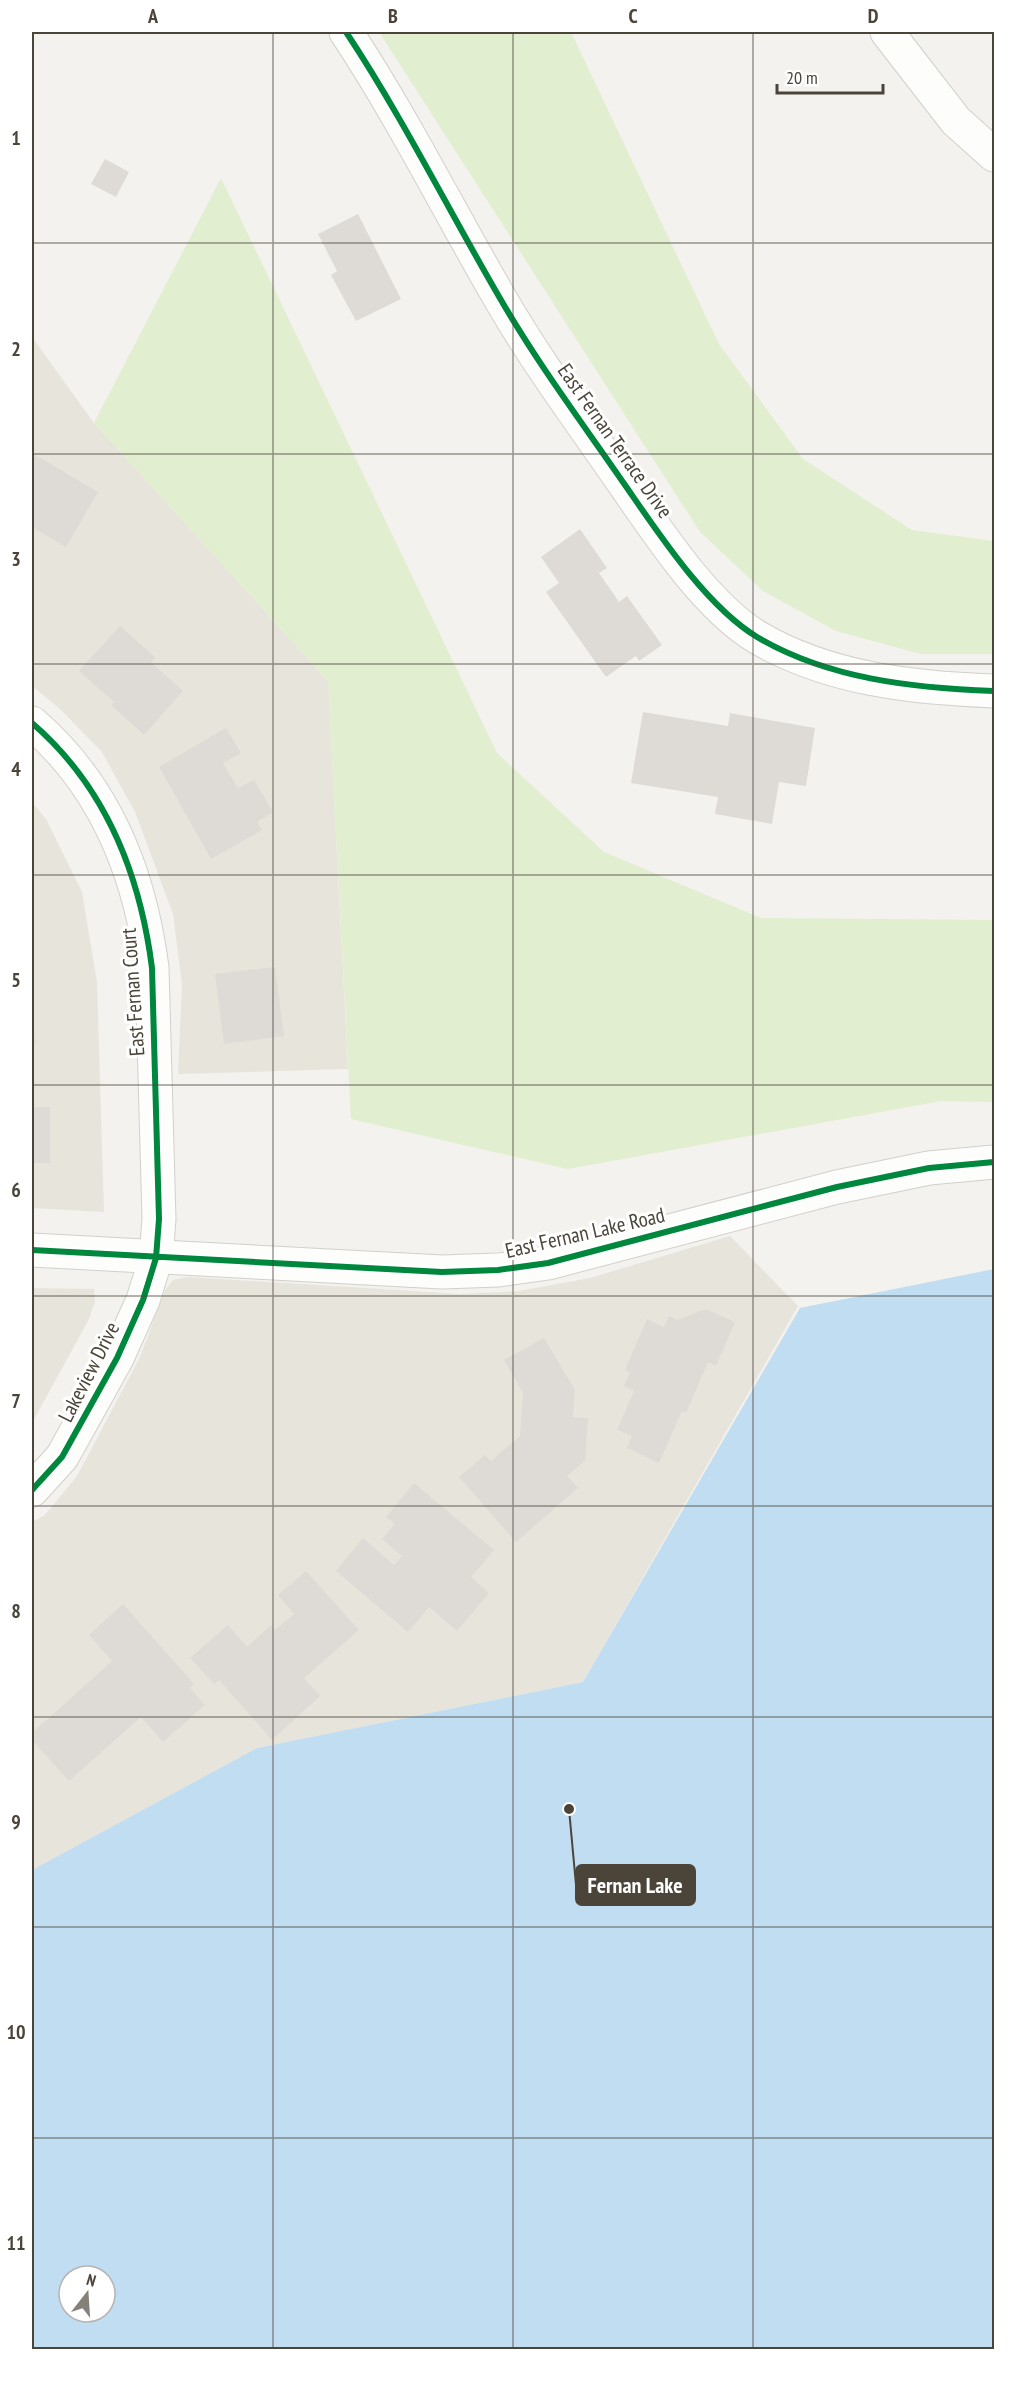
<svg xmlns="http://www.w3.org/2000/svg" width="1026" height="2381" viewBox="0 0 1026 2381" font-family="'PT Sans Narrow',sans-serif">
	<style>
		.residential { fill: #e7e4dc }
		.green { fill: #e1eecf }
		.water { fill: #c0ddf1; fill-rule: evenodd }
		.building { fill: #dedbd6 }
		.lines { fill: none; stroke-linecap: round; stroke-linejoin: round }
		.minor-casing { stroke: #d2d0cb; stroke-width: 35 }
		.tertiary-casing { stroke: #d2d0cb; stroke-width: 35 }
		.minor { stroke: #fdfdfc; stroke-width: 33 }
		.tertiary { stroke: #fdfdfc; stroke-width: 33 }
		.cycleway-casing { stroke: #fff; stroke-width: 10 }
		.cycleway { stroke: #00873e; stroke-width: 6 }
		.grid { fill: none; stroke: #4b4439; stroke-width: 1.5; stroke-opacity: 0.55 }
		.labels { text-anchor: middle; stroke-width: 6; stroke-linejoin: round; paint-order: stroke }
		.street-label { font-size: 21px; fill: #4b4439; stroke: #fff }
		.leader { fill: none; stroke: #4b4439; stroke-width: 2 }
		.callout-dot { fill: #4b4439; stroke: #fff; stroke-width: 2 }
		.callout { fill: #4b4439; stroke: #4b4439; stroke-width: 2 }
		.callout-label { font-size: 22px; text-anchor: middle; font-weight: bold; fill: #fff }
		.neatline { fill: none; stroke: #4b4439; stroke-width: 2 }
		.grid-label { font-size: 20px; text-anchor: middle; font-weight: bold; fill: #4b4439 }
	</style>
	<rect width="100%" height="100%" fill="#f4f2ee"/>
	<path class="residential" d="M32 337 94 423 328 681 348 1069 178 1074 182 984 173 914 135 812 102 752 60 709 32 686Z
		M32 802 46 819 82 892 97 982 104 1212 32 1208Z
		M730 1236 798 1306 583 1682 257 1748 32 1870V1522L45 1515 77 1476 140 1357 165 1290 173 1280 188 1277 461 1294 519 1291 590 1278Z
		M32 1288 94 1289 95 1302 88 1321 32 1423Z"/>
	<path class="green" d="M379 32H571L719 344 803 459 912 530 994 541V654H921L836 631 763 591 700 532Z
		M221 178 497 753 604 852 761 918 994 920V1102L941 1101 568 1169 351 1119 328 681 94 423Z"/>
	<path class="water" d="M994 1269V2349H32V1870L257 1748 583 1682 800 1308ZM69 2276H105V2312H69Z"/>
	<path class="building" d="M105 159 129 172 116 197 91 184Z
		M358 214 401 299 356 321 331 275 337 271 318 234Z
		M32 453 98 492 66 547 32 527Z
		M580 529 607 568 599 573 619 602 627 596 662 645 639 661 636 656 606 677 546 592 559 583 541 557Z
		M120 626 155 657 151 662 183 691 144 735 111 705 114 702 79 671Z
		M643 712 728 726 730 713 815 728 806 786 779 782 772 824 715 814 718 797 631 783Z
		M226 728 241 753 223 763 238 788 254 780 273 812 257 822 262 830 211 859 159 767Z
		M275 967 284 1036 224 1044 215 974Z
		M32 1019H33L35 1044 32 1045Z
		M32 1107H50V1163H32Z
		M706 1309 735 1322 716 1366 708 1362 686 1413 682 1411 659 1463 627 1448 632 1436 617 1430 634 1391 624 1386 630 1373 625 1370 647 1319 664 1327 669 1316 678 1320Z
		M544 1338 575 1390 573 1417 588 1418 585 1461 567 1476 578 1488 516 1542 459 1477 485 1455 491 1461 520 1436 523 1393 504 1360Z
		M414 1483 494 1550 471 1577 489 1593 457 1631 429 1607 408 1632 336 1571 363 1538 394 1565 402 1556 382 1539 395 1524 386 1517Z
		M306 1571 359 1630 304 1678 320 1696 272 1740 219 1680 214 1684 190 1658 228 1625 247 1647 271 1625 275 1630 294 1614 278 1595Z
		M123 1604 194 1684 190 1688 205 1705 163 1742 141 1717 69 1781 32 1740V1733L112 1661 89 1635Z"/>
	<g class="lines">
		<g class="minor-casing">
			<path id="minor" d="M346 32C403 118 449 211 501 300 538 364 583 424 625 485 659 534 706 606 757 637 828 679 913 688 994 691
				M887 32 956 121 994 155
				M32 723C105 786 140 874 152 968L159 1219 156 1258 143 1300 117 1358 62 1457 32 1490"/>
		</g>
		<g class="tertiary-casing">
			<path id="tertiary" d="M32 1250 442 1272 498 1270 548 1263 837 1187 929 1168 994 1162"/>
		</g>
		<use href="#minor" class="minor"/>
		<use href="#tertiary" class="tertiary"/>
		<g class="cycleway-casing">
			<path id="cycleway" d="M346 32C403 118 449 211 501 300 538 364 583 424 625 485 659 534 706 606 757 637 828 679 913 688 994 691
				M32 723C105 786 140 874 152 968L159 1219 156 1258 143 1300 117 1358 62 1457 32 1490
				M32 1250 442 1272 498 1270 548 1263 837 1187 929 1168 994 1162"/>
		</g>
		<use href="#cycleway" class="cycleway"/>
	</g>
	<path class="grid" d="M273 32V2350M513 32V2350M753 32V2350M32 243H994M32 454H994M32 664H994M32 875H994M32 1085H994M32 1296H994M32 1506H994M32 1717H994M32 1927H994M32 2138H994"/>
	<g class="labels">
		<g class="street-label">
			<text transform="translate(615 441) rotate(55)" y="7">East Fernan Terrace Drive</text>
			<text transform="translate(133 992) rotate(-94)" y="7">East Fernan Court</text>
			<text transform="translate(585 1233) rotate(-13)" y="7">East Fernan Lake Road</text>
			<text transform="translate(89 1372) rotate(-63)" y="7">Lakeview Drive</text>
		</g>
	</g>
	<path class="leader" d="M569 1809L576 1885"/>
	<circle class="callout-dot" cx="569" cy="1809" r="6"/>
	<rect class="callout" x="576" y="1865" width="119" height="40" rx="6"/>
	<g class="callout-label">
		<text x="635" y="1893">Fernan Lake</text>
	</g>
	<rect width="1026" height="2381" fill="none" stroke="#ffffff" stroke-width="66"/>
	<g transform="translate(87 2294) rotate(17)"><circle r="28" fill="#ffffff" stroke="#b7b4b0" stroke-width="1.5"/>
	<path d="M0-4.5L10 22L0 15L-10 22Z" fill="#868178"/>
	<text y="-9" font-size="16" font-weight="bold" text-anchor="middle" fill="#4b4439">N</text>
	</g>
	<path d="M777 84v9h106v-9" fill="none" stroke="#4b4439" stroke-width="3"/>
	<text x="786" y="84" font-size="18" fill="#4b4439" stroke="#ffffff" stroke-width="4.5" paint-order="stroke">20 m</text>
	<rect x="33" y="33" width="960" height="2315" class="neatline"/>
	<g class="grid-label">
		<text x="153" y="23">A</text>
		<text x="393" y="23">B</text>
		<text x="633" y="23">C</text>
		<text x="873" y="23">D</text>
		<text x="16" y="145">1</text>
		<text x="16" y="356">2</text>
		<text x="16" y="566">3</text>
		<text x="16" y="776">4</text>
		<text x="16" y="987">5</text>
		<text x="16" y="1197">6</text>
		<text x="16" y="1408">7</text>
		<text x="16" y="1618">8</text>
		<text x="16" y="1829">9</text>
		<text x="16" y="2039">10</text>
		<text x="16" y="2250">11</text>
	</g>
</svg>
